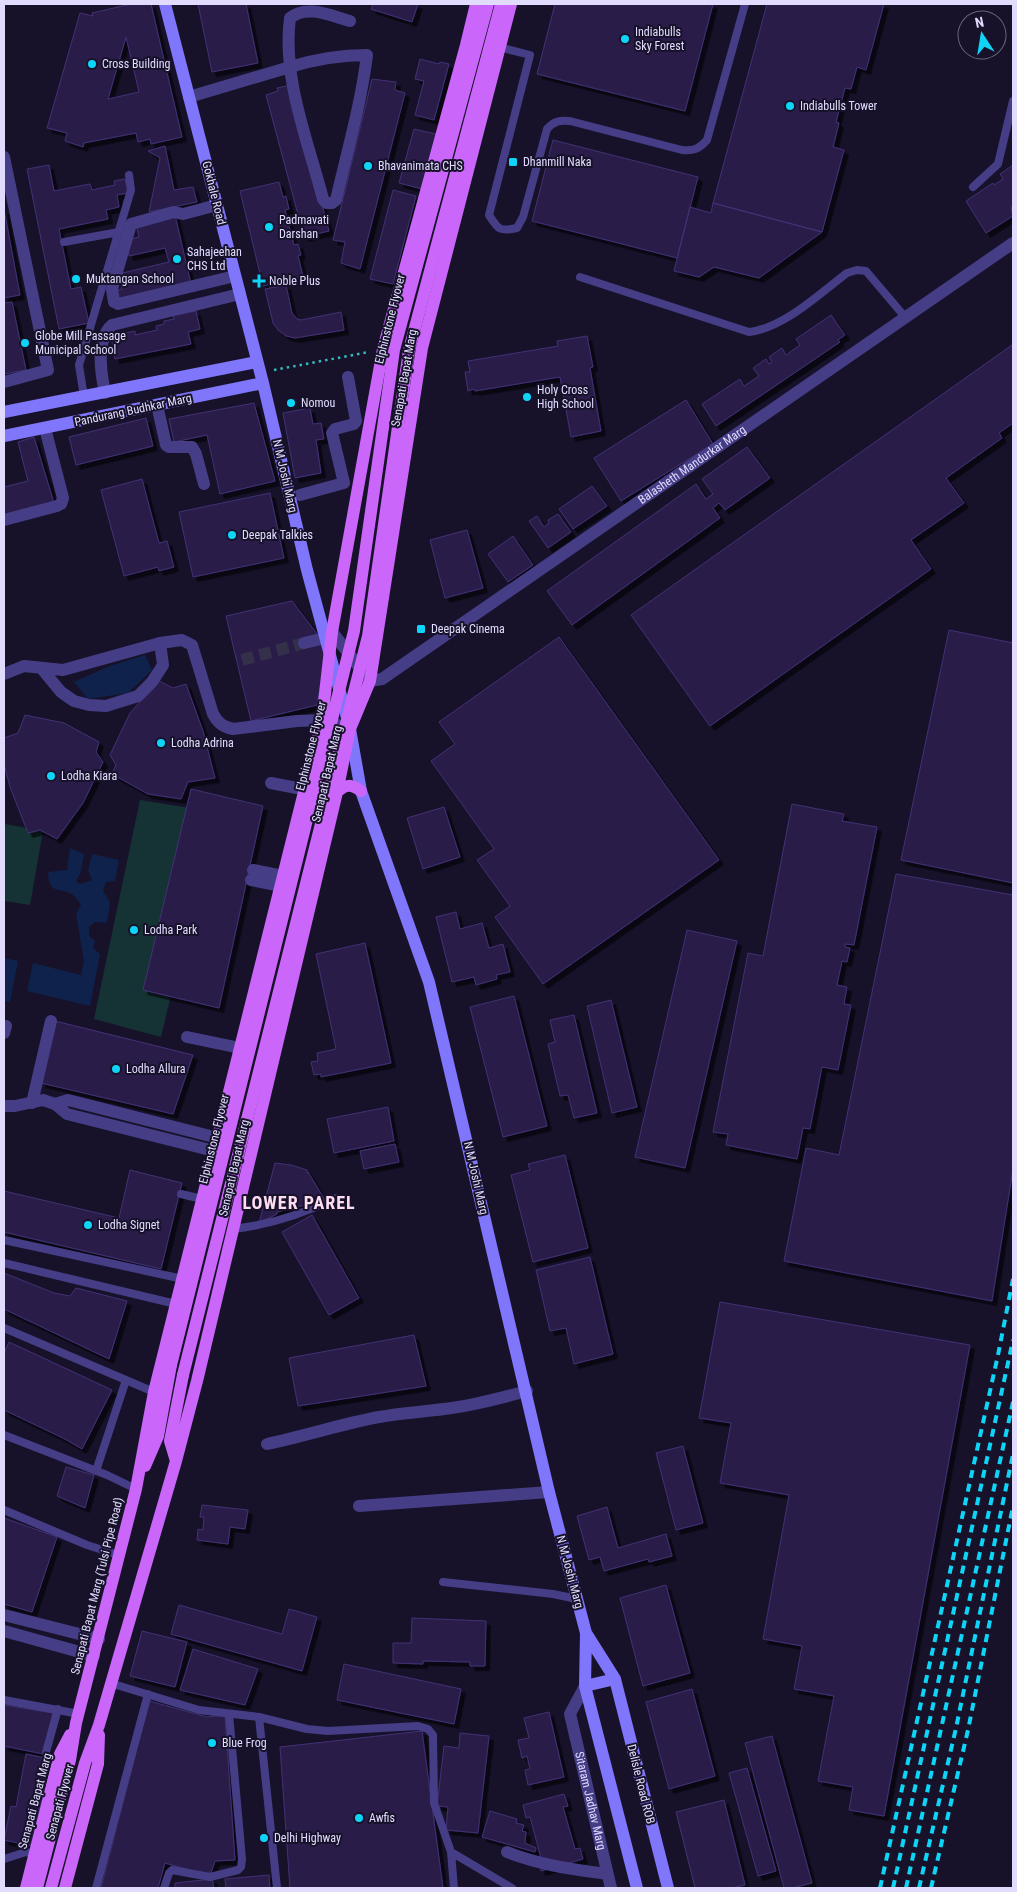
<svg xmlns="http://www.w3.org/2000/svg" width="1017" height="1892" viewBox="0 0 1017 1892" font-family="'Roboto Condensed',sans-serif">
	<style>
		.green { fill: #153334 }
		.water { fill: #0f224c }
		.building { fill: #291e4a; stroke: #423175; fill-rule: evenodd; filter: url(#shadow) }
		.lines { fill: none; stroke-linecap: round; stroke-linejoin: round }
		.minor-tunnel { stroke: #35304a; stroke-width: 12; stroke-dasharray: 12 6; stroke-linecap: butt }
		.path { stroke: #35b9b7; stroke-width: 2.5; stroke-dasharray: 2.5 4; stroke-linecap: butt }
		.service { stroke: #453e87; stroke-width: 8 }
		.minor { stroke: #453e87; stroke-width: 12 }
		.secondary { stroke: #7f76fb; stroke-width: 12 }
		.primary { stroke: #ca66fa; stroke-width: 12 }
		.rail { stroke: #0ed5f7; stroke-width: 4; stroke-dasharray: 8 6; stroke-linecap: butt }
		.primary-bridge { stroke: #ca66fa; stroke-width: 12 }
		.poi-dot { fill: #0ed5f7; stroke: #17122a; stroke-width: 2 }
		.labels { text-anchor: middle; stroke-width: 4; stroke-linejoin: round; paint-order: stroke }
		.poi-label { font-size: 12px; fill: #e1dcfe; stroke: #17122a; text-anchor: start }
		.street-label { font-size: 12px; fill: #e1dcfe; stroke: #17122a }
		.district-label { font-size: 18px; font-weight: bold; letter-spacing: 1px; fill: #feddf1; stroke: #17122a }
	</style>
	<defs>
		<filter id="shadow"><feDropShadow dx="4.5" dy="4.5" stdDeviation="0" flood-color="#0009"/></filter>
	</defs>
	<rect width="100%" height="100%" fill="#17122a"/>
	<path class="green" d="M140 800 215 812 161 1037 94 1019Z
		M5 824 43 831 30 905 4 901Z"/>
	<path class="water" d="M145 655 152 670 128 693 88 699 74 682 110 666Z
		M70 848 84 854 81 871 76 881 80 884 92 880 88 870 92 854 119 860 115 881 106 882 103 891 110 902 107 923 95 922 89 927V936L95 941 93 948 100 954 90 1006 27 991 33 963 81 975 84 961 76 914 81 905C79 902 76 897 73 895 61 886 49 897 48 872L67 870Z
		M4 958 18 961 10 1002 4 1001Z"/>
	<path class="building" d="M131 4H151L182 137 151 144 150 139 138 142 136 133 84 143 83 147 65 141 67 133 47 128 80 13 93 16 92 13ZM126 37 139 92 108 99Z
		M198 4H246L258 63 212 72Z
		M373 4H418L412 22 371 9Z
		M555 4H713L685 111 537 74Z
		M767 4H884L866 70 857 67 851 89 845 88 836 122 839 123 833 147 844 150 822 232 713 203Z
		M420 59 439 64 440 62 449 64 434 120 415 115 424 81 415 79Z
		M372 79 396 82 395 90 405 93 360 269 341 263 345 242 333 240Z
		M290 85 329 231 304 237 266 95 278 91 277 88Z
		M414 129 436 134 422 189 399 183Z
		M553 140 698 177 677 258 532 221Z
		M165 146 174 190 193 187 197 202 149 212 160 158 148 151Z
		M49 165 54 191 90 184 92 190 115 185 114 181 125 179 128 193 117 195 119 207 106 210 108 219 59 229 71 289 81 287 89 323 59 329 27 169Z
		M1013 165V206L1011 207 1013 216 986 233 966 201 993 183 994 185 1003 179 1000 174Z
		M279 182 283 197 286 196 289 209 285 210 294 245 298 244 301 255 298 256 303 276 263 286 240 191Z
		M393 190 416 196 393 284 370 279Z
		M713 203 822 232 759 278 714 267 699 277 674 271 690 207 711 213Z
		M4 209 20 295 4 298Z
		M175 215 191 284 116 302 114 291 122 289 118 274 169 262 165 248 129 256 127 240 139 237 136 224Z
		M286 285 292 313 297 319 301 320 341 312 344 330 295 338 286 336 278 330 273 323 265 289Z
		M12 302 26 370 4 374V303Z
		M196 311 200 329 188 332 191 344 115 359 111 336 135 331V335L157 330 156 326 164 324V321L174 319 173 315Z
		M831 315 845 335 838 340 840 342 716 426 702 404 740 379 744 386 759 376 753 368 766 359 769 364 772 362 769 357 782 348 786 355 800 345 796 339Z
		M587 336 593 367 590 368 601 431 571 437 560 377 475 391 474 389 468 391 465 372H470L468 361 558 346 557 341Z
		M1012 345 1013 348V423L999 433 1002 438 946 478 964 503 911 540 931 569 710 726 631 615Z
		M686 400 713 444 621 501 594 458Z
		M254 403 275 481 220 494 207 435 174 442 169 419Z
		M310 408 313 424 321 423 324 439 316 440 321 473 295 478 283 413Z
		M146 418 153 446 76 465 69 437Z
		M34 437 54 503 4 518V487L28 481 18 442Z
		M747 447 770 478 725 510 719 503 713 508 720 518 572 625 547 591 696 484 706 499 713 494 702 479Z
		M142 479 159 543 167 541 174 567 159 571 158 567 124 576 101 490Z
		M592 486 607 506 573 529 559 509Z
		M270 493 284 558 193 577 179 512Z
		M558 514 571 532 548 548 529 521 537 516 544 527 549 523 548 520Z
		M467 530 483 588 445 598 430 540Z
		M513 536 533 565 508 582 488 554Z
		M292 601 327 647 317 705 251 721 226 616Z
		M949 630 1013 643V883L901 860Z
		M559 637 719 860 543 984 495 917 510 906 477 860 494 849 431 761 455 744 439 722Z
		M159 681 173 688 186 684 203 731 215 778 188 782 181 799 148 794 112 774 116 765 110 755 130 713Z
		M25 715 64 723 99 742 96 752 103 762 83 803 57 839 40 830 28 833 10 787 4 764V738L18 733Z
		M191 789 263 806 219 1008 143 990Z
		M792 804 844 814 842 821 877 827 854 945 845 944V947L850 948 847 962 842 961 837 985 847 987 844 1004 851 1005 838 1070 822 1067 810 1129 803 1128 797 1159 726 1145 728 1134 713 1132 748 953 763 956Z
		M444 807 460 857 423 869 407 818Z
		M896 874 1013 895V1169L992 1301 784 1261 806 1148 839 1155Z
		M456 912 460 929 482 923 489 948 503 944 510 972 496 975 497 979 476 985 474 977 452 982 436 917Z
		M687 930 737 941 685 1168 635 1157Z
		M365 943 391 1063 321 1077V1074L314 1075 311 1062 318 1061 317 1053 336 1049 316 954Z
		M514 996 547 1126 503 1137 470 1007Z
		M611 1000 637 1107 612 1113 587 1006Z
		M574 1015 597 1113 574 1118 568 1095 560 1096 548 1044 555 1042 550 1020Z
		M55 1021 193 1055 173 1114 41 1083Z
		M388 1107 394 1141 334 1153 327 1119Z
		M395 1144 399 1162 364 1169 360 1151Z
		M565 1155 588 1248 533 1262 511 1175 530 1170 528 1164Z
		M275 1163 291 1165 307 1170V1173L308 1172 325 1200 277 1212V1214L259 1223Z
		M130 1170 182 1183 161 1269 4 1232V1191L119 1218Z
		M312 1215 359 1298 329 1315 282 1232Z
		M590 1257 613 1354 574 1364 566 1328 550 1331 536 1270Z
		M4 1273 54 1293 70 1296 76 1288 127 1301 109 1359 4 1309Z
		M720 1302 970 1345 884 1816 849 1810 853 1787 818 1781 834 1696 794 1689 802 1646 763 1639 789 1495 720 1483 731 1423 699 1418Z
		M414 1335 426 1386 298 1406 289 1358Z
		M9 1342 112 1390 82 1449 65 1439 4 1410V1353Z
		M683 1446 703 1523 676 1530 656 1453Z
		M66 1467 94 1475 85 1508 57 1496Z
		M202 1505 248 1510 245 1529 230 1527 228 1544 197 1540 198 1529 203 1530 204 1517H200Z
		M607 1507 618 1548 666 1534 672 1556 649 1562 648 1559 604 1571 600 1557 589 1560 577 1516Z
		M4 1518 57 1537 32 1612 4 1604Z
		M666 1585 690 1673 643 1686 620 1598Z
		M179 1605 282 1634 289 1609 317 1617 302 1671 171 1634Z
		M412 1618 486 1621 485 1666H470V1662L423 1661V1664L393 1663V1643H411Z
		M142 1631 187 1642 175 1687 130 1676Z
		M193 1649 258 1669 245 1705 180 1690Z
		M344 1664 461 1689 454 1724 337 1700Z
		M692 1689 715 1776 669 1789 646 1702Z
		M149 1701 207 1717 225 1715 235 1860 215 1861 210 1876 165 1863 158 1888H101Z
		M4 1705 53 1713 43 1754 4 1746Z
		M549 1712 564 1777 528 1785 525 1770 530 1769 527 1756 522 1758 518 1740 529 1738 524 1718Z
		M422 1731 443 1888H290L280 1747Z
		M460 1733 489 1736 478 1833 446 1830 448 1807 437 1806 444 1746 459 1748Z
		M772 1736 812 1883 792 1888H784L745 1743Z
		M26 1754 50 1759 32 1846 4 1840 11 1806 16 1807Z
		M747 1768 776 1871 758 1876 729 1773Z
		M564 1794 568 1806 563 1807 575 1849 580 1848 583 1859 541 1871 538 1859 541 1858 530 1817 526 1818 523 1805Z
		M724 1800 745 1885 732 1888H695L676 1812Z
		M490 1811 517 1819 516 1823 524 1825 522 1831 526 1832 525 1843 536 1848 535 1852 482 1837Z
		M269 1875 270 1888H226L225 1879Z
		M212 1879 214 1888H175V1883Z"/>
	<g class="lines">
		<path class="minor-tunnel" d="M242 660 304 643"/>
		<path class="path" d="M274 370 369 352"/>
		<path class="service" d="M499 47 530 55 489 215C498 229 499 232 517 228L523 217 547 129C554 121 560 120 570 121L682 150C694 151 699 149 707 140L745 4
			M973 187 998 164 1013 101
			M64 242 119 232
			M580 277 749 332C784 328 819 294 847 273L857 270 866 271 905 317
			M84 397 79 365 131 190 129 175
			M181 1194 202 1199
			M233 1229C269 1225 303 1214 336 1198
			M4 1240 183 1279
			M4 1263 176 1304
			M4 1328 154 1392
			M4 1435 107 1475 136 1489
			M96 1471 126 1380
			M4 1510 87 1545 118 1555
			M443 1582 553 1594 577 1599
			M110 1683 199 1710 259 1717 307 1729 328 1731 418 1726 428 1729 433 1735 434 1803 451 1852 454 1888
			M4 1700 79 1714
			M259 1717 277 1888
			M46 1752 58 1709
			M451 1852 512 1888
			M4 1859 26 1852 35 1854
			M96 1888 148 1694
			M164 1888 169 1873 172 1870 210 1877 238 1870 241 1867 242 1859 229 1714"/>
		<g class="minor">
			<path d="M189 97 290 67C316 59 340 55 367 55 361 104 347 152 336 200L332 203H326L323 199C308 141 282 78 290 18 307 4 331 16 350 21"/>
			<path d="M4 157 48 370 4 382"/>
			<path d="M217 205 183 214 174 212 131 224 112 289 114 302 118 304 235 276"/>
			<path d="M105 393C101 374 95 340 112 325L240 294"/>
			<path d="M157 405 166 445 169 447H192L196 454 204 484"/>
			<path d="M300 495 344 483 332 433 335 429 354 424 356 421 348 377"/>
			<path d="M4 520 57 506 61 504 63 498 45 428"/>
			<path id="s1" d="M332 632 370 681 382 679 1013 243"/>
			<path d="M160 643 182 640 192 645 213 714C218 723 223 727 233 729L297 721 322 720 350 729"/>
			<path d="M304 643 325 638"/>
			<path d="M4 674 24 666 63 670 160 643 163 665 152 682 138 696 106 706 89 705 74 701 61 692 42 669"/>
			<path d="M271 783 297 788 305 787"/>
			<path d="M253 870 283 876"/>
			<path d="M251 880 281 886"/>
			<path d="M4 1033 6 1026"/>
			<path d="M187 1037 240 1048"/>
			<path d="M32 1103 51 1021"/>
			<path d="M4 1106H15L43 1100 55 1104"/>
			<path d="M214 1151 67 1114 55 1104 68 1100 218 1138"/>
			<path d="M267 1444C305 1436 341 1424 379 1417 401 1413 422 1412 444 1409 472 1406 500 1398 527 1391"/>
			<path d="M359 1506 549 1492"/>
			<path d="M4 1615 99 1639"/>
			<path d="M4 1631 94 1656"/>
			<path id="s2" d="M585 1686 570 1714 611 1888"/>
			<path d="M507 1852C539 1865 572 1869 607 1874"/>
		</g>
		<path class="secondary" d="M165 4 263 383 307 570 350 729 361 791 429 982 549 1492 586 1633 585 1686 637 1888
			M4 412 257 362
			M4 436 263 383
			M586 1633 615 1679 668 1888
			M585 1686 615 1679"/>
		<path class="primary" d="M305 787 337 792C346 784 351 784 361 791
			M176 1461 170 1441 183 1375
			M145 1466 158 1436 171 1365
			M26 1888 60 1754 70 1735
			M37 1888 70 1760 76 1723 136 1489 154 1392 322 720 332 632 383 349 466 45 476 4
			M51 1888 85 1763 99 1725 176 1461 197 1381 337 792 350 729 370 681 422 348 511 4
			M65 1888 98 1764 99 1735"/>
		<path class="rail" d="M880 1888 998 1355 1013 1279
			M893 1888 1013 1340
			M906 1888 1013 1402
			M919 1888 956 1728 1013 1454
			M931 1888 968 1730 1013 1506"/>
		<path class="primary-bridge" d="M171 1365 354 631 394 350 488 4
			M183 1375 368 636 409 350 501 4"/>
	</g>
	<g class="poi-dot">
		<circle cx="625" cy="39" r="5"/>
		<circle cx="92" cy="64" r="5"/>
		<circle cx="790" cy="106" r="5"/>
		<rect x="508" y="157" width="10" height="10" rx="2.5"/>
		<circle cx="368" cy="166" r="5"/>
		<circle cx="269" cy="227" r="5"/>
		<circle cx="177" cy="259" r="5"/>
		<circle cx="76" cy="279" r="5"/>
		<path d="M256.5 273.5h5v5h5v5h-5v5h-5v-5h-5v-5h5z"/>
		<circle cx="25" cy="343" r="5"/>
		<circle cx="527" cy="397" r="5"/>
		<circle cx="291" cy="403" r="5"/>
		<circle cx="232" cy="535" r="5"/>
		<rect x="416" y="624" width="10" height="10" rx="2.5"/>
		<circle cx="161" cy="743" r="5"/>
		<circle cx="51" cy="776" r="5"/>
		<circle cx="134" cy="930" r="5"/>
		<circle cx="116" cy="1069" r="5"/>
		<circle cx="88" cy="1225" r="5"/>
		<circle cx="212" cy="1743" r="5"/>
		<circle cx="359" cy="1818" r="5"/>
		<circle cx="264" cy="1838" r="5"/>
	</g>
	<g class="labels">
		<g class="poi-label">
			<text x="635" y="36">Indiabulls<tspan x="635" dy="14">Sky Forest</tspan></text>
			<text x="102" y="68">Cross Building</text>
			<text x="800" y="110">Indiabulls Tower</text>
			<text x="523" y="166">Dhanmill Naka</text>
			<text x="378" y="170">Bhavanimata CHS</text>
			<text x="279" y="224">Padmavati<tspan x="279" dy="14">Darshan</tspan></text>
			<text x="187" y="256">Sahajeehan<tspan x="187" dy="14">CHS Ltd</tspan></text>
			<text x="86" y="283">Muktangan School</text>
			<text x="269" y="285">Noble Plus</text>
			<text x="35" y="340">Globe Mill Passage<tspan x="35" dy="14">Municipal School</tspan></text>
			<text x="537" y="394">Holy Cross<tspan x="537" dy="14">High School</tspan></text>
			<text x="301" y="407">Nomou</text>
			<text x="242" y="539">Deepak Talkies</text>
			<text x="431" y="633">Deepak Cinema</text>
			<text x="171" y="747">Lodha Adrina</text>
			<text x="61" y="780">Lodha Kiara</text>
			<text x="144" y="934">Lodha Park</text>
			<text x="126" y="1073">Lodha Allura</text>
			<text x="98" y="1229">Lodha Signet</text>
			<text x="222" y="1747">Blue Frog</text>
			<text x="369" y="1822">Awfis</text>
			<text x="274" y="1842">Delhi Highway</text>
		</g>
		<g class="street-label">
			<text transform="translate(214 193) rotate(76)" y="4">Gokhale Road</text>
			<text transform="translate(390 319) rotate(-76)" y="4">Elphinstone Flyover</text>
			<text transform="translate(404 378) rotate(-80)" y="4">Senapati Bapat Marg</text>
			<text transform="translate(133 410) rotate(-12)" y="4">Pandurang Budhkar Marg</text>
			<text dy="4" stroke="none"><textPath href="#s1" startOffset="451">Balasheth Mandurkar Marg</textPath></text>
			<text transform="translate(285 476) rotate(77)" y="4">N M Joshi Marg</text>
			<text transform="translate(311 746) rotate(-76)" y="4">Elphinstone Flyover</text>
			<text transform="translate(327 774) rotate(-77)" y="4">Senapati Bapat Marg</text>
			<text transform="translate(214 1139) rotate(-76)" y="4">Elphinstone Flyover</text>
			<text transform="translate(234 1168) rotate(-77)" y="4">Senapati Bapat Marg</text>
			<text transform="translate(476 1178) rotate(77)" y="4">N M Joshi Marg</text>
			<text transform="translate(570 1572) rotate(75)" y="4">N M Joshi Marg</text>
			<text transform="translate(97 1586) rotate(-76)" y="4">Senapati Bapat Marg (Tulsi Pipe Road)</text>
			<text transform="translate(641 1784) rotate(76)" y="4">Delisle Road ROB</text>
			<text transform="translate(35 1801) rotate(-75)" y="4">Senapati Bapat Marg</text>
			<text dy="4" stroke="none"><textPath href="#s2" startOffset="121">Sitaram Jadhav Marg</textPath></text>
			<text transform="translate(60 1802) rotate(-75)" y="4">Senapati Flyover</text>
		</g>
		<g class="district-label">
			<text x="299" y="1209">LOWER PAREL</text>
		</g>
	</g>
	<rect width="1017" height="1892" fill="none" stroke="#e1dcfe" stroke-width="10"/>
	<g transform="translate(982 35) rotate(348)"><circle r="24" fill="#17122a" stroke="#68637f"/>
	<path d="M0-4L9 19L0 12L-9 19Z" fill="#0ed5f7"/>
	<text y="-8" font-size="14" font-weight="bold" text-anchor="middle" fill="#e1dcfe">N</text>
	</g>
</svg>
